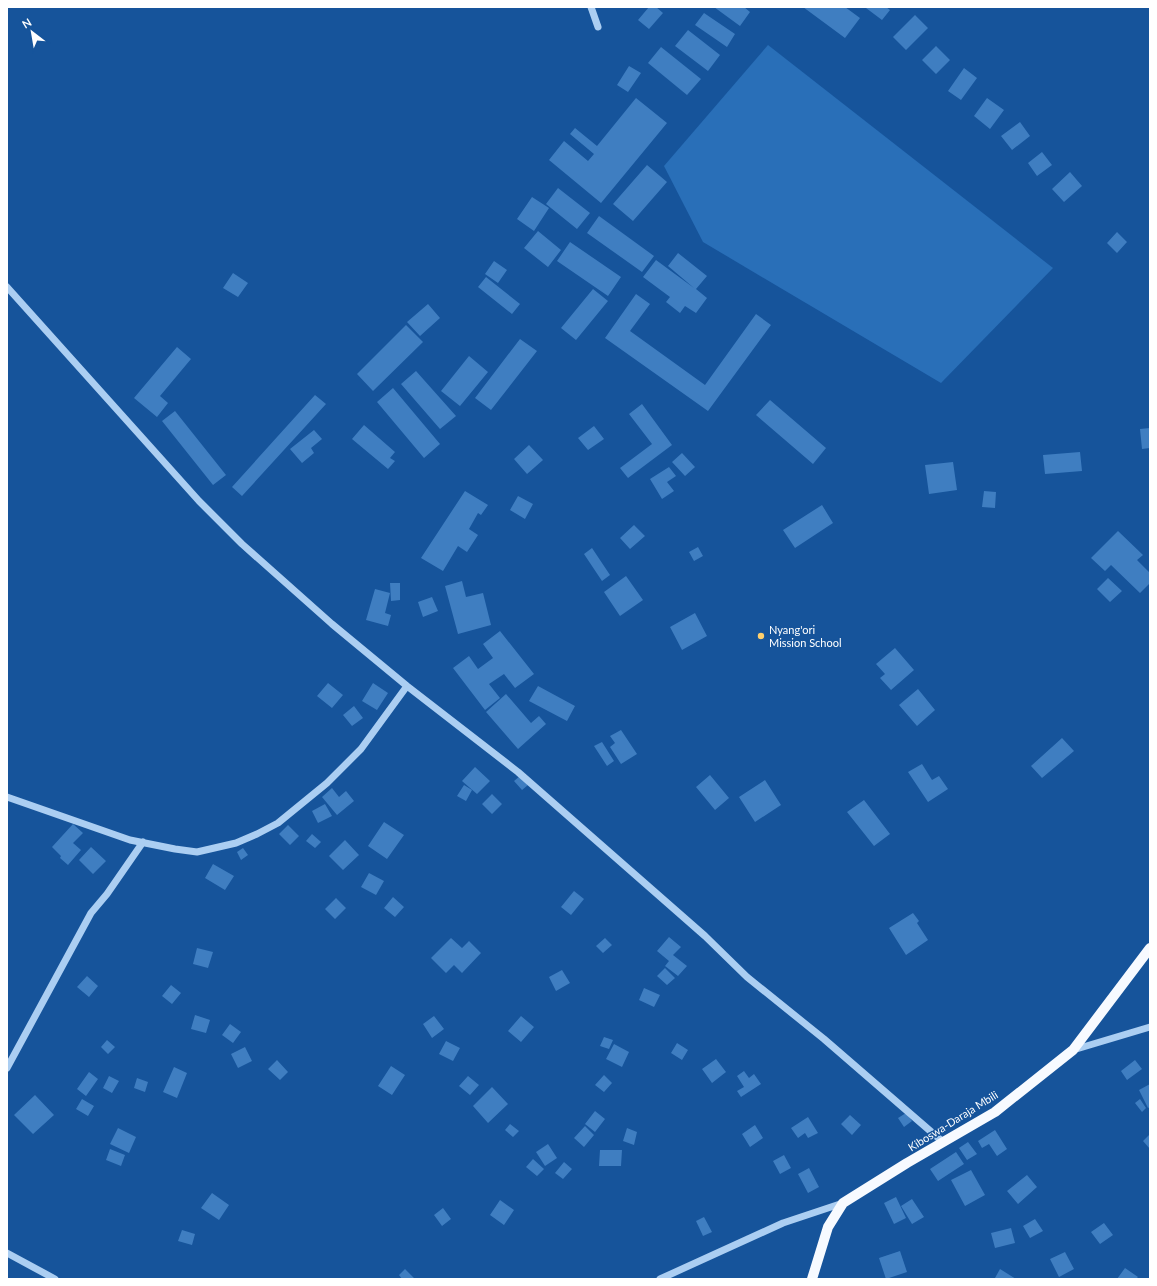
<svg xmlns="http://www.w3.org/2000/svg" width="1157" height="1286" viewBox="0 0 1157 1286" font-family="Lato,sans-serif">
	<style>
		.green { fill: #296fb8 }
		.building { fill: #3f7ec1 }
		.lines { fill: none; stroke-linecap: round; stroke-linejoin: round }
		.minor { stroke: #abcef2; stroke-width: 7 }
		.major { stroke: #f7faff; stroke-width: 10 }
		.poi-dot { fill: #ffd06d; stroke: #16549b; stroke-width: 1.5 }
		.labels { text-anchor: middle; stroke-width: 3; stroke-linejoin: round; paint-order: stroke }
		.poi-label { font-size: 11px; fill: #fff; stroke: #16549b; text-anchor: start }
		.street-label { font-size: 11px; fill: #fff; stroke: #16549b }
	</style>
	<rect width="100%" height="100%" fill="#16549b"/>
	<path class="green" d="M768 45 1053 268 941 383 703 242 664 166Z"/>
	<path class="building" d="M649 7H656L663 13 649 29 638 20Z
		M714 7H744L750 12 740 26Z
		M803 7H845L860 18 845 38Z
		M867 7H886L890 10 882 20 866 8Z
		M704 13 735 34 727 47 695 25Z
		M915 15 928 28 906 50 893 37Z
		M688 30 720 55 708 71 675 46Z
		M936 46 950 60 936 74 922 60Z
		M661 47 701 79 687 95 648 63Z
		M629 66 641 73 628 92 617 85Z
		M964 68 977 78 961 100 948 91Z
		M636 98 667 123 601 203 549 160 564 141 588 161 594 154 570 134 575 128 597 146Z
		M987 98 1004 110 990 129 974 116Z
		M1020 122 1030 136 1012 150 1001 136Z
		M1042 152 1052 165 1037 176 1028 163Z
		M647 165 667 182 633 221 613 204Z
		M1070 172 1082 186 1064 202 1052 189Z
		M558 188 590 213 577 229 546 204Z
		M532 197 549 208 534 231 517 219Z
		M599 216 654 256 642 272 587 233Z
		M538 231 561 250 548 267 524 248Z
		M1117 232 1127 242 1117 253 1107 243Z
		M570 242 621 277 608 296 557 261Z
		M678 253 707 276 696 289 707 298 696 313 685 306 680 313 666 302 670 297 643 277 656 260 694 288 668 266Z
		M494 261 507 270 498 283 485 274Z
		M233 273 248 283 238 297 223 288Z
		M486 277 520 304 512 314 478 287Z
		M593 289 608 301 576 340 561 328Z
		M636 294 650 304 630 331 705 385 756 314 771 325 708 411 605 338Z
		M428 304 440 318 420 336 407 322Z
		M406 325 423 342 373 391 357 374Z
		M520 339 537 351 491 410 475 398Z
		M177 347 191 359 160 396 168 403 157 417 134 398Z
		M469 356 488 372 460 406 441 391Z
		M416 371 456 416 440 429 401 384Z
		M393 388 440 444 424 458 377 402Z
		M315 395 326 404 242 496 232 487Z
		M770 400 826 448 813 464 756 415Z
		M642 404 672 445 628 478 620 468 652 444 629 414Z
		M175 411 226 475 213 485 162 421Z
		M364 425 395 452 390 458 395 461 388 469 352 439Z
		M594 426 604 439 588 450 578 438Z
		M1150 428V448L1142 449 1140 429Z
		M314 430 322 439 311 448 314 453 302 463 290 449Z
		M529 445 543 460 527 474 514 459Z
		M1080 452 1082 471 1045 474 1043 455Z
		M682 453 695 467 685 476 672 462Z
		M953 462 957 490 929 494 925 465Z
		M669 467 676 476 667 482 674 491 662 499 650 479Z
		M465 491 488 505 481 515 478 513 469 529 478 535 467 552 458 546 443 571 421 558Z
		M984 491 996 492 995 508 982 507Z
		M518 496 533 504 525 519 510 510Z
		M822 505 833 523 795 548 783 530Z
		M634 525 645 536 630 549 620 538Z
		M1118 531 1143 555 1137 560 1150 573V583L1140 593 1111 565 1105 571 1091 558Z
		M698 547 703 556 694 561 689 552Z
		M592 548 610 575 602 581 584 554Z
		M626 576 643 600 620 616 604 592Z
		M1108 578 1122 591 1110 602 1097 589Z
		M462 581 466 597 483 593 491 625 458 634 445 586Z
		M390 583H400V600L391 601Z
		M375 589 390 593 385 613 391 615 388 626 366 620Z
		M432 597 438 611 423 617 418 602Z
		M695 613 707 636 682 650 670 627Z
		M500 631 534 674 515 688 504 674 489 684 500 698 485 710 453 668 469 656 478 669 493 658 483 644Z
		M895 648 914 670 891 690 880 678 885 674 876 664Z
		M328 683 343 695 332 708 317 696Z
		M373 683 388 693 377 710 362 701Z
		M538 686 575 706 567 721 529 701Z
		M918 689 935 710 917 726 899 705Z
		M506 694 531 723 539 716 546 724 518 749 486 712Z
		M354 706 363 718 352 726 343 715Z
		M621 730 637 754 621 764 610 747 615 743 610 736Z
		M1062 738 1074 751 1042 778 1031 766Z
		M602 742 614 761 607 766 594 746Z
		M922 764 932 780 939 776 948 789 928 802 908 772Z
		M475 767 490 781 477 794 462 781Z
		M710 775 729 798 715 810 696 787Z
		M520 776 528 785 522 790 514 781Z
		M765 780 781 805 755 822 739 797Z
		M464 785 472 790 466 801 457 796Z
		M332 788 339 797 346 791 354 801 337 815 322 797Z
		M492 794 502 804 492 814 482 804Z
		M864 800 890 834 874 846 847 812Z
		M325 804 332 816 318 823 312 811Z
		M384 822 404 835 387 859 368 846Z
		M73 824 83 833 73 843 81 850 68 865 60 858 61 856 52 847Z
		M288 825 299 836 290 845 279 834Z
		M312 834 321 842 315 848 306 841Z
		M345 840 359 855 343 870 329 856Z
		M91 847 106 861 93 874 79 860Z
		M243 848 248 855 241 860 237 852Z
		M213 864 234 876 225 890 205 878Z
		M369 873 384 881 376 895 361 887Z
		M574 891 584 899 571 915 561 907Z
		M393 897 404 907 395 917 384 908Z
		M336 898 346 908 335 919 325 909Z
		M913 913 919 921 917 923 928 940 906 955 889 928Z
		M669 937 681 947 673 955 687 966 678 976 665 966 669 961 657 951Z
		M451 938 462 948 469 941 481 953 462 973 454 965 446 973 431 958Z
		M605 938 612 945 603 953 596 946Z
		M197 948 213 952 208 968 193 964Z
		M665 968 675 978 667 985 657 976Z
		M562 970 570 983 556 991 549 977Z
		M87 976 98 986 89 997 77 987Z
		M171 985 181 993 172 1004 162 996Z
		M644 988 660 995 654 1007 639 1000Z
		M195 1015 210 1020 206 1033 191 1029Z
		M434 1016 444 1029 432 1038 423 1024Z
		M521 1016 534 1027 521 1042 508 1031Z
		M230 1024 241 1032 233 1043 222 1035Z
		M604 1037 613 1040 609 1049 600 1046Z
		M107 1040 115 1047 108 1054 101 1047Z
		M446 1041 460 1048 453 1061 439 1054Z
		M677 1043 688 1050 682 1060 671 1053Z
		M614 1044 629 1052 622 1067 606 1059Z
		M245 1047 252 1061 238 1068 231 1054Z
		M716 1059 726 1072 712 1083 702 1069Z
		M277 1060 288 1072 280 1080 268 1069Z
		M1135 1060 1142 1069 1127 1080 1121 1071Z
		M391 1066 405 1075 392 1095 378 1086Z
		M174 1067 187 1073 177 1098 163 1092Z
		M744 1071 749 1078 754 1074 761 1084 741 1097 737 1091 744 1087 737 1076Z
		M89 1072 98 1079 86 1096 77 1089Z
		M604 1075 612 1083 604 1092 595 1085Z
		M109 1076 119 1081 112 1093 103 1088Z
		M468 1076 479 1085 470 1095 459 1086Z
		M137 1078 148 1082 145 1092 134 1088Z
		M1150 1084V1107L1148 1108 1139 1090Z
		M492 1087 508 1104 488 1123 473 1106Z
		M35 1095 54 1115 33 1134 14 1115Z
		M82 1099 94 1106 88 1116 76 1109Z
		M1140 1099 1146 1108 1142 1112 1135 1103Z
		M595 1111 605 1119 595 1132 585 1124Z
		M906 1113 912 1121 904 1127 898 1118Z
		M850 1115 861 1125 852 1135 841 1124Z
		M808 1117 818 1133 808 1138 805 1133 798 1138 791 1128Z
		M510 1124 519 1131 513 1137 505 1130Z
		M755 1125 763 1138 750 1147 742 1134Z
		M585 1126 594 1135 584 1147 574 1138Z
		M118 1128 136 1137 129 1153 110 1144Z
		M627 1128 637 1132 634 1145 623 1141Z
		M995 1130 1007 1149 997 1156 989 1144 982 1148 978 1141Z
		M1150 1134V1149L1143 1141Z
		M968 1142 977 1154 967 1160 959 1148Z
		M548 1144 557 1158 545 1166 536 1152Z
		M110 1149 125 1155 121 1166 106 1160Z
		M600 1150H622L621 1166H599Z
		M956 1152 964 1164 938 1181 930 1169Z
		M784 1155 791 1168 780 1174 773 1161Z
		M533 1159 544 1169 537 1176 526 1167Z
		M564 1162 572 1169 563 1179 555 1173Z
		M809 1168 819 1187 808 1193 798 1174Z
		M971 1170 985 1195 965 1206 951 1180Z
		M1027 1175 1037 1187 1018 1204 1007 1191Z
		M212 1193 229 1205 219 1220 201 1208Z
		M896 1197 906 1218 894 1224 884 1203Z
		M912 1199 924 1217 912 1224 901 1206Z
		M500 1200 514 1210 504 1225 490 1215Z
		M443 1208 451 1219 442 1226 434 1215Z
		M704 1217 712 1232 703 1236 696 1221Z
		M1035 1219 1043 1231 1030 1238 1023 1226Z
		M1104 1223 1113 1235 1100 1244 1091 1232Z
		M1011 1228 1015 1243 995 1248 991 1233Z
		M182 1230 195 1234 192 1245 178 1241Z
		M900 1251 907 1272 886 1279 879 1258Z
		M1065 1252 1074 1269 1059 1277 1050 1259Z
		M1125 1268 1138 1277 1136 1279H1117Z
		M405 1269 415 1279H402L399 1275Z
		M1000 1269 1016 1279H997L995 1278Z"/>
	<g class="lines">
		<path class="minor" d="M591 7 598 27
			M7 287 199 501 242 544 332 624 407 686 518 772 705 936 747 977 824 1039 943 1142
			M7 797 130 840 175 849 197 852 236 843 257 834 278 823 327 783 361 749 407 686
			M1073 1050 1150 1027
			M7 1068 91 913 107 894 143 842
			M7 1253 55 1279
			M660 1279 783 1223 843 1203"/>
		<path class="major" d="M812 1279 828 1227 843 1203 907 1163 995 1112 1073 1050 1150 948"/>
	</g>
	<circle class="poi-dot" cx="761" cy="636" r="4"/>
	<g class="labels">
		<g class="poi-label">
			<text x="769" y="634">Nyang'ori<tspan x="769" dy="13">Mission School</tspan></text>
		</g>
		<g class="street-label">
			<text transform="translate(953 1121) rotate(-32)" y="4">Kiboswa-Daraja Mbili</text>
		</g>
	</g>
	<rect width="1157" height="1286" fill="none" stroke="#ffffff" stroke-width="16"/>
	<g transform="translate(32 32) rotate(329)" stroke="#16549b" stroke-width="3" paint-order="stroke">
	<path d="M0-3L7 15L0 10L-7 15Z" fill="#ffffff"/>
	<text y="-6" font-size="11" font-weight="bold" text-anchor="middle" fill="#ffffff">N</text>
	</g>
</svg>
